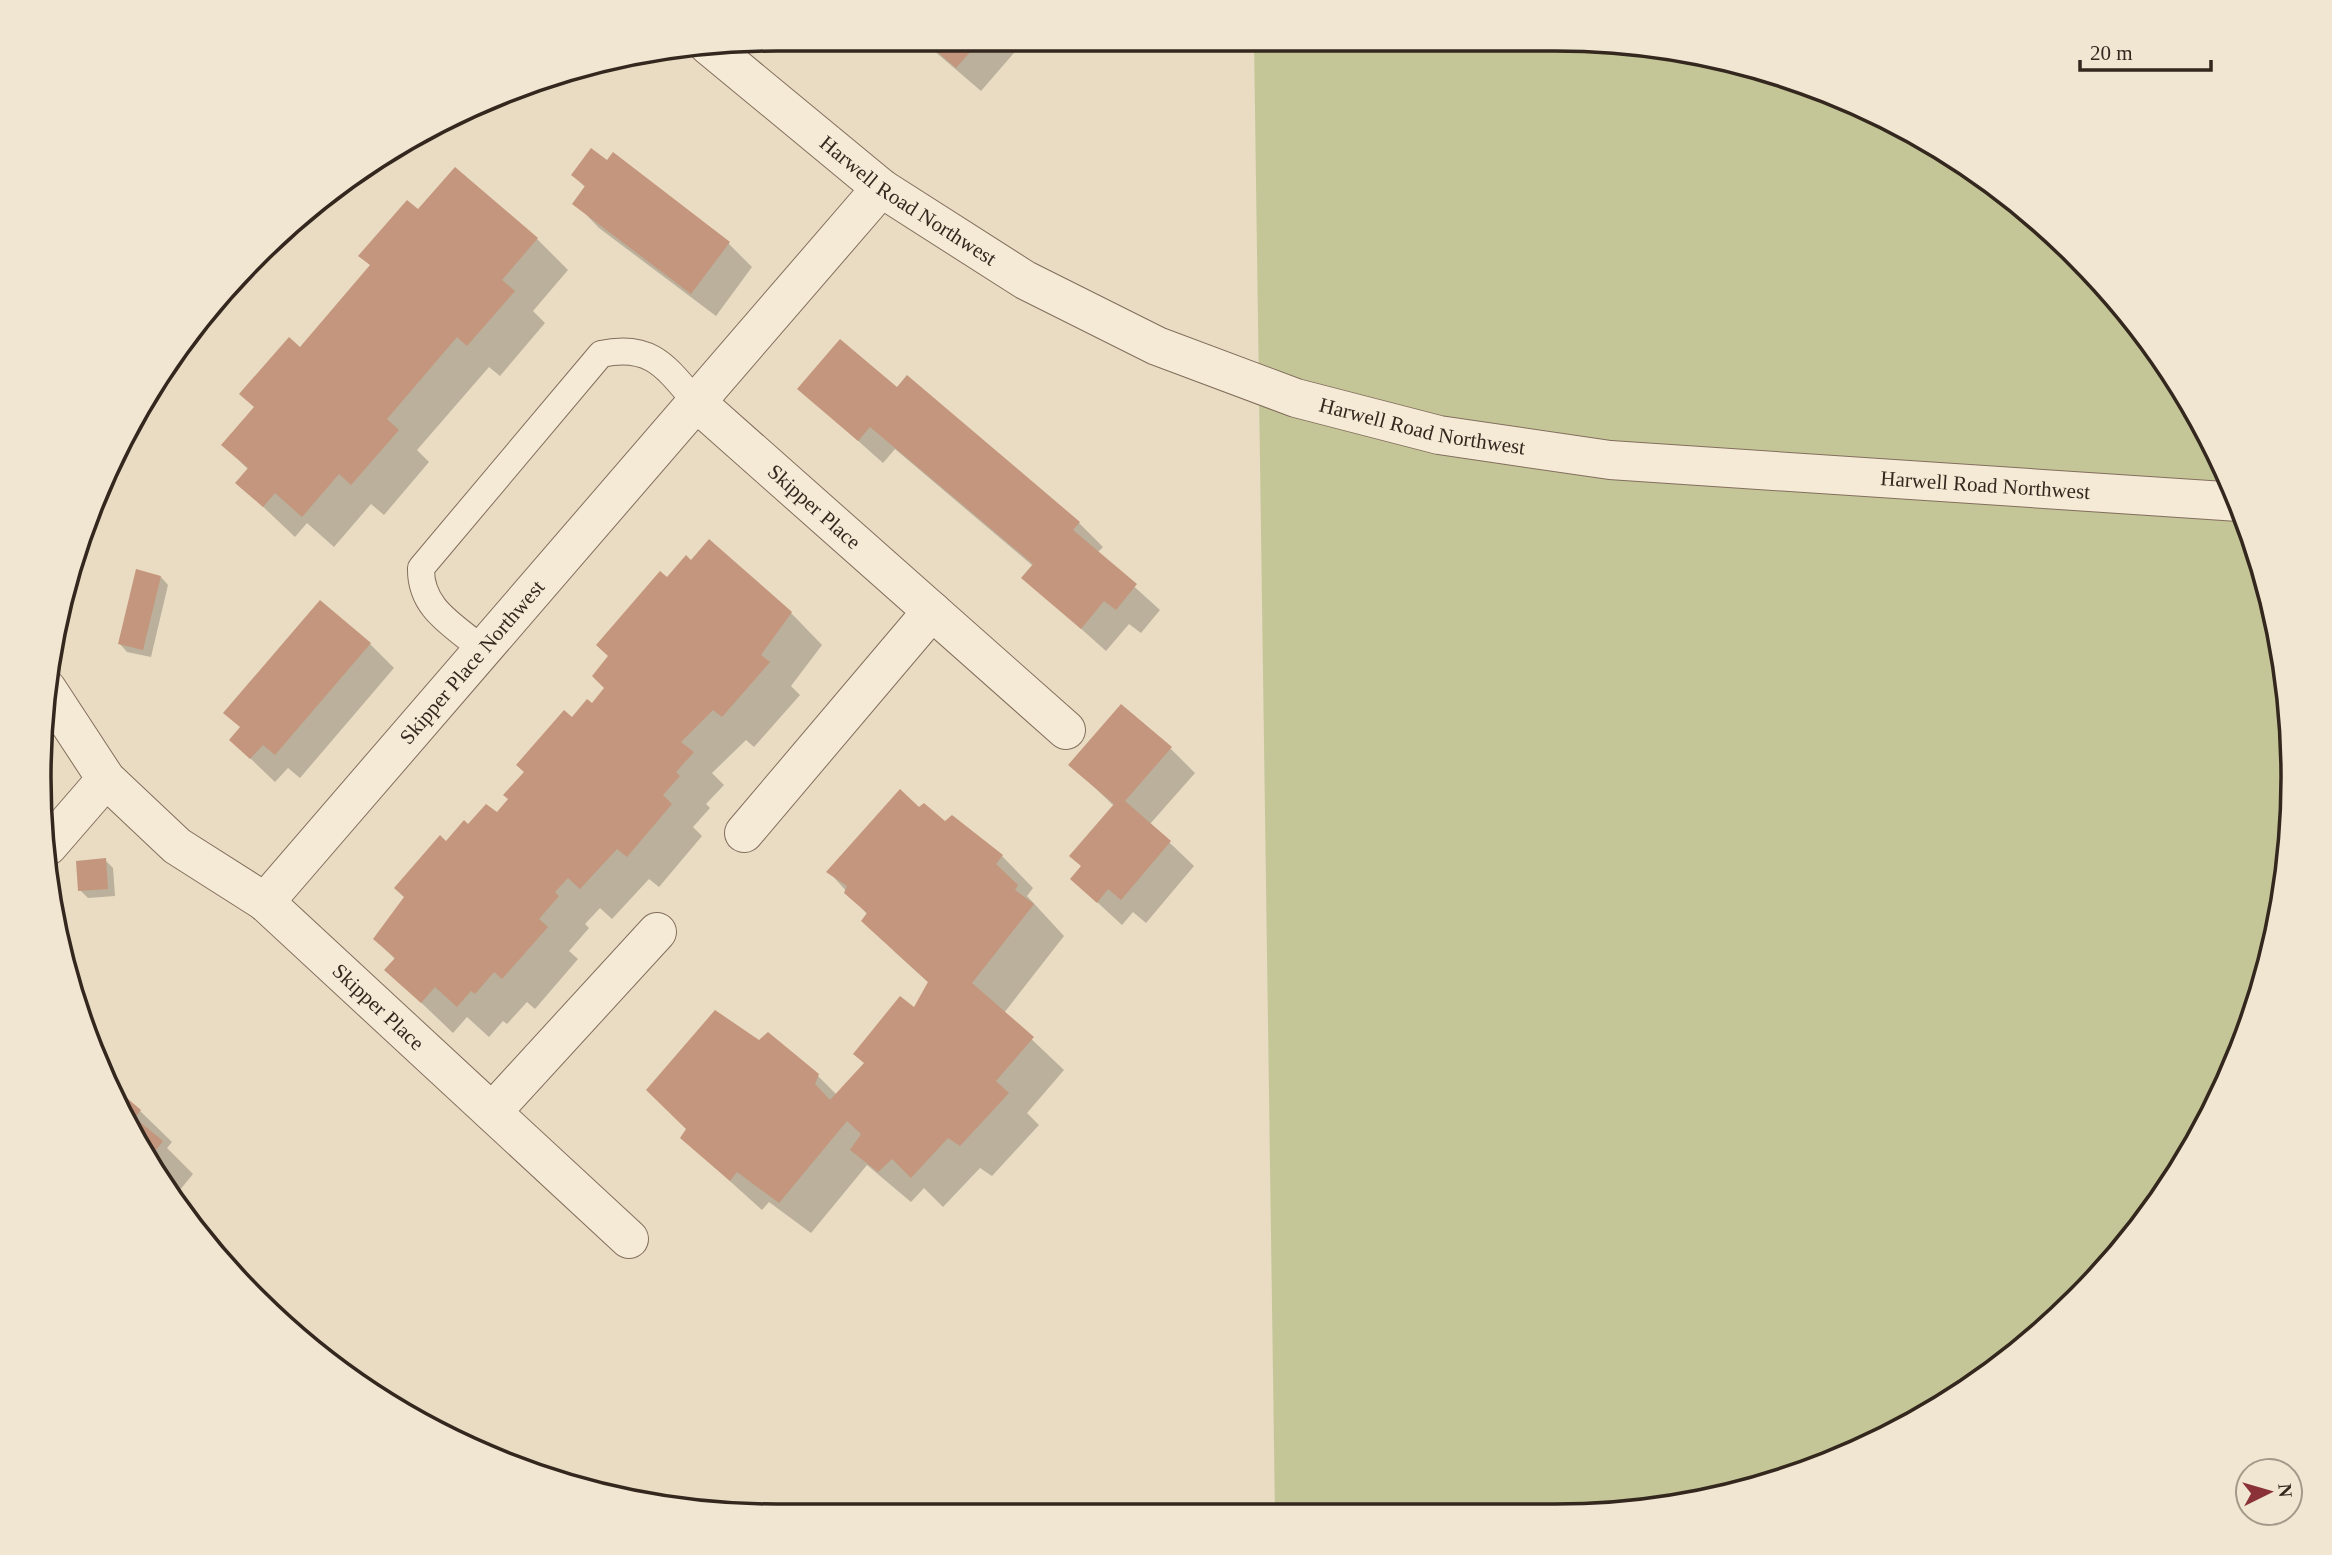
<svg xmlns="http://www.w3.org/2000/svg" width="2332" height="1555" viewBox="0 0 2332 1555" font-family="'Times New Roman',serif">
	<style>
		.green { fill: #c4c698 }
		.shadow { fill: #0003 }
		.building { fill: #c4967d }
		.lines { fill: none; stroke-linecap: round; stroke-linejoin: round }
		.service-casing { stroke: #826e5c; stroke-width: 28 }
		.minor-casing { stroke: #826e5c; stroke-width: 40 }
		.tertiary-casing { stroke: #826e5c; stroke-width: 40 }
		.service { stroke: #f5ead6; stroke-width: 26 }
		.minor { stroke: #f5ead6; stroke-width: 38 }
		.tertiary { stroke: #f5ead6; stroke-width: 38 }
		.labels { text-anchor: middle; stroke-width: 5; stroke-linejoin: round; paint-order: stroke }
		.street-label { font-size: 21px; fill: #33271e; stroke: #f1e6d2 }
		.rim { fill: none; stroke: #33271e; stroke-width: 3.5 }
	</style>
	<rect width="100%" height="100%" fill="#e9dcc3"/>
	<path class="green" d="M1554 39 1698 53 1882 115 2004 191 2077 255 2169 367 2237 494 2279 633 2293 777 2279 921 2237 1060 2169 1188 2077 1300 1965 1392 1838 1460 1699 1502 1554 1516H1275L1254 41Z"/>
	<path class="shadow" d="M1016 42 1020 46 981 91 925 43Z
		M607 163 728 243 752 267 716 316 599 228 575 203 586 188 573 175Z
		M418 212 537 239 568 270 533 311 545 323 500 376 489 367 417 450 429 462 384 515 371 504 334 547 307 523 295 537 238 483 249 470 223 445 371 266 361 256Z
		M800 389H897L1079 523 1103 547 1097 553 1160 610 1141 633 1129 624 1106 651 1023 577 1033 566 895 449 883 463Z
		M161 577 168 585 151 657 127 652 120 644Z
		M667 580 791 613 822 645 791 686 800 695 754 747 746 740 712 773 724 785 706 804 710 808 693 827 702 836 659 887 649 879 612 919 600 908 585 924 589 928 569 951 578 959 535 1009 527 1002 507 1024 503 1021 489 1037 467 1017 453 1033 387 970 396 960 375 939 446 843 468 826 497 815 572 720 592 706 606 688Z
		M370 644 394 668 300 778 288 768 275 782 231 740 241 728Z
		M1171 749 1195 773 1150 824 1194 866 1146 923 1133 912 1122 925 1072 879 1082 867 1114 806 1071 765Z
		M919 809 1002 856 1033 888 1027 896 1064 936 1004 1013 1064 1070 1027 1113 1039 1125 992 1176 980 1168 943 1207 924 1188 911 1202 867 1165 811 1233 769 1202 762 1210 682 1138 759 1042 818 1076 837 1095 914 1009 929 983 895 952 868 915 829 872Z
		M105 860 113 868 115 896 88 898 80 890Z
		M111 1089 140 1111 172 1142 167 1148 193 1174 175 1196 137 1147Z"/>
	<path class="building" d="M927 43H978L956 68Z
		M591 148 607 160 613 152 730 242 691 294 572 204 585 186 571 175Z
		M455 167 538 238 502 280 515 291 467 346 457 337 387 419 399 430 351 485 339 474 302 517 275 493 263 507 235 483 248 468 221 445 254 407 239 394 289 337 300 347 370 265 358 256 407 200 418 209Z
		M840 339 897 387 907 375 1080 522 1073 530 1137 584 1116 610 1104 601 1081 629 1021 578 1033 564 870 427 858 441 797 389Z
		M709 539 792 612 761 655 770 662 722 717 713 710 681 742 694 752 676 772 680 776 663 795 672 804 627 857 617 849 580 889 568 878 555 892 559 896 539 919 548 927 502 979 494 972 475 994 471 991 457 1007 435 987 421 1003 384 970 395 958 373 939 404 897 394 888 440 835 446 841 464 820 468 824 486 804 497 812 508 799 503 795 524 772 516 765 564 710 572 717 587 699 592 703 604 688 592 676 608 656 596 645 660 571 667 577 686 555 691 560Z
		M136 569 161 576 143 650 118 644Z
		M320 600 371 643 275 755 263 745 250 759 229 740 240 727 223 713Z
		M1121 704 1172 747 1125 801 1171 841 1121 900 1108 889 1097 903 1070 879 1081 866 1069 856 1114 804 1068 765Z
		M900 789 919 807 924 803 945 821 952 815 1003 855 996 864 1018 885 1015 890 1034 904 972 983 1034 1037 996 1081 1009 1093 960 1146 948 1138 911 1178 892 1159 878 1172 850 1150 861 1134 847 1121 779 1203 737 1172 730 1181 680 1138 686 1129 646 1090 715 1010 759 1040 768 1032 819 1074 815 1084 830 1100 864 1063 853 1054 900 996 914 1007 928 982 861 921 867 913 844 893 847 886 826 872Z
		M106 858 108 889 78 891 76 861Z
		M120 1092 141 1110 135 1118 163 1141 148 1161 137 1147 115 1098Z"/>
	<g class="lines">
		<g class="service-casing">
			<path id="service" d="M483 650C454 625 420 609 421 568L601 354C651 343 666 367 696 402"/>
		</g>
		<g class="minor-casing">
			<g id="minor">
				<path id="s1" d="M696 402 1066 730"/>
				<path id="s2" d="M47 689 106 779 177 846 265 902 629 1239"/>
				<path d="M744 833 932 611"/>
				<path d="M48 846 106 779"/>
				<path id="s3" d="M265 902 881 188"/>
				<path d="M492 1112 657 932"/>
			</g>
		</g>
		<g class="tertiary-casing">
			<g id="tertiary">
				<path id="s4" d="M708 45 881 188 1025 280 1157 346 1296 398 1439 435 1610 460 2239 502"/>
			</g>
		</g>
		<use href="#service" class="service"/>
		<use href="#minor" class="minor"/>
		<use href="#tertiary" class="tertiary"/>
	</g>
	<g class="labels">
		<g class="street-label">
			<text dy="7" stroke="none"><textPath href="#s4" startOffset="254">Harwell Road Northwest</textPath></text>
			<text dy="7" stroke="none"><textPath href="#s4" startOffset="821">Harwell Road Northwest</textPath></text>
			<text dy="7" stroke="none"><textPath href="#s4" startOffset="1388">Harwell Road Northwest</textPath></text>
			<text dy="7" stroke="none"><textPath href="#s1" startOffset="158">Skipper Place</textPath></text>
			<text dy="7" stroke="none"><textPath href="#s3" startOffset="317">Skipper Place Northwest</textPath></text>
			<text dy="7" stroke="none"><textPath href="#s2" startOffset="464">Skipper Place</textPath></text>
		</g>
	</g>
	<path d="M0 0H2332V1555H0ZM777 51H1555A726 726 0 0 1 2281 777V778A726 726 0 0 1 1555 1504H777A726 726 0 0 1 51 778V777A726 726 0 0 1 777 51Z" fill="#f1e6d2" fill-rule="evenodd"/>
	<path class="rim" d="M777 51H1555A726 726 0 0 1 2281 777V778A726 726 0 0 1 1555 1504H777A726 726 0 0 1 51 778V777A726 726 0 0 1 777 51Z"/>
	<g transform="translate(2269 1492) rotate(85)"><circle r="33" fill="#f1e6d2" stroke="#a59a8a" stroke-width="2"/>
	<path d="M0-5L12 26L0 18L-12 26Z" fill="#8b3238"/>
	<text y="-10" font-size="19" font-weight="bold" text-anchor="middle" fill="#33271e">N</text>
	</g>
	<path d="M2080 60v10h131v-10" fill="none" stroke="#33271e" stroke-width="3.5"/>
	<text x="2090" y="60" font-size="21" fill="#33271e" stroke="#f1e6d2" stroke-width="5" paint-order="stroke">20 m</text>
</svg>
